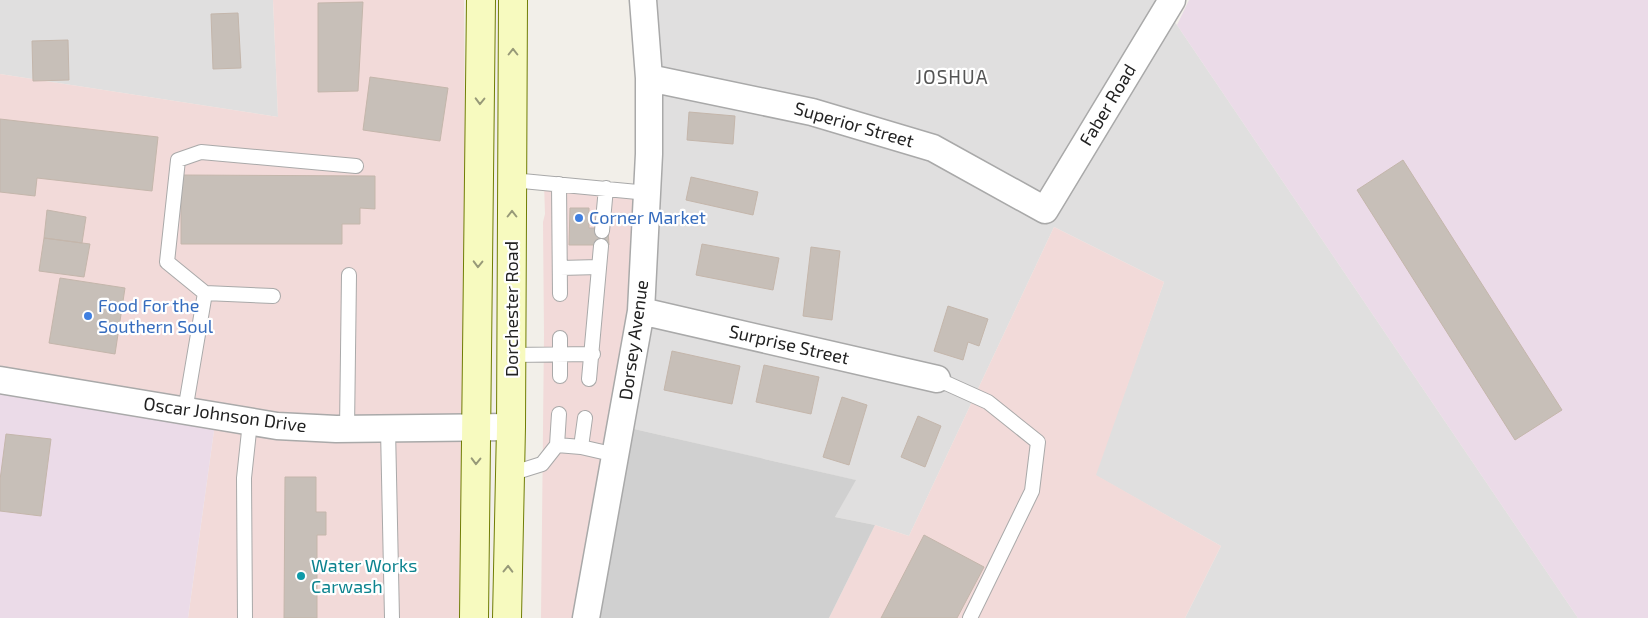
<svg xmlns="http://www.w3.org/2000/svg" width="1648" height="618" viewBox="0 0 1648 618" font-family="'Exo 2',sans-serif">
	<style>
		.residential { fill: #e0dfdf }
		.commercial { fill: #f2dad9 }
		.industrial { fill: #ebdbe8 }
		.religious { fill: #d0d0d0 }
		.building { fill: #c7bfb8; stroke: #c4b6ab }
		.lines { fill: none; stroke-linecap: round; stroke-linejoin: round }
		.service-casing { stroke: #a9a9a9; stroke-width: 16 }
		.minor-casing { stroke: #a9a9a9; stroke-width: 29 }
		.secondary-casing { stroke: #707d05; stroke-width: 30 }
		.service { stroke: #fff; stroke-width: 14 }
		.minor { stroke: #fff; stroke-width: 26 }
		.secondary { stroke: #f7fabf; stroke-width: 28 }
		.oneway { stroke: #979978 }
		.shop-dot { fill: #3f7fe0; stroke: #fff; stroke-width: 2 }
		.culture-dot { fill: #0f9aa8; stroke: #fff; stroke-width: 2 }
		.labels { text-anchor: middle; stroke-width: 4.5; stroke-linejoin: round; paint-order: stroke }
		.street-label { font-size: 18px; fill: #222; stroke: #fff }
		.shop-label { font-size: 18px; fill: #366cbe; stroke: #fff; text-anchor: start }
		.culture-label { font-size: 18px; fill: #0d838f; stroke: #fff; text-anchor: start }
		.neighbourhood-label { font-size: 19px; letter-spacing: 1px; fill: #555; stroke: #fff }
	</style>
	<rect width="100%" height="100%" fill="#f2efe9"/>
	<path class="residential" d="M0 0H273L278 117 0 74Z
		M643 0H1172L1165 11 1177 25 1578 618H1185L1221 546 1095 475 1164 282 1054 227 909 536 875 525 835 517 855 480 621 426 641 311Z"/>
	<path class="commercial" d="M273 0H464L465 146 460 618H188L216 416 0 380V74L278 117Z
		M544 183 648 193 586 618H541L544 334 543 222 545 214Z
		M1054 227 1164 282 1096 475 1221 546 1185 618H829L875 525 909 536Z"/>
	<path class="industrial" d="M1189 0H1648V618H1578L1177 25Z
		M0 380 216 416 188 618H0Z"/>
	<path class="religious" d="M621 426 856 480 835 517 875 525 829 618H586Z"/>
	<path class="building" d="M363 2 358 91 318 92V3Z
		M238 13 241 68 213 69 211 14Z
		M68 40 69 80 33 81 32 41Z
		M370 77 448 88 440 141 363 130Z
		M689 112 735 116 733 144 687 140Z
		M0 119 158 137 152 191 37 178 35 196 0 192Z
		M1403 160 1562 410 1515 440 1357 190Z
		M181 175 375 176V209L360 208V224H342V244H181Z
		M691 177 758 192 753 215 686 200Z
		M570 208H589V228H608L609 245H569Z
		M47 210 86 217 82 243 44 238Z
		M44 238 90 244 84 277 39 271Z
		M702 244 779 258 773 290 696 275Z
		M811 247 840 251 832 320 803 316Z
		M60 278 125 288 115 354 49 343Z
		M948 306 988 319 979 346 968 342 963 360 934 351Z
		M672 351 740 366 732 404 664 390Z
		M764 365 819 377 811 414 756 402Z
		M842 397 867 405 849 465 823 457Z
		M918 416 941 426 925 467 901 457Z
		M6 434 51 439 41 516 0 511V480Z
		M285 477H316V512H326V535H317V618H284Z
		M924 535 984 567 957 618H881Z"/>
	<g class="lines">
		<g class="service-casing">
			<path id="service" d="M512 180 648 193
				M559 184 560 294
				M602 231 606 188
				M560 268 599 267
				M205 293 167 262 178 160 201 152 356 166
				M560 338V376
				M512 355 593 354
				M589 379 601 246
				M937 379 988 402 1038 442 1032 491 970 618
				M185 411 205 293 273 296
				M347 429 349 275
				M388 429 392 618
				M557 445 581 447 616 455
				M581 447 585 418
				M510 474 542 464 557 445 559 414
				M245 618 244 478 250 422"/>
		</g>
		<g class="minor-casing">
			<path id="minor" d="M649 78 812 112 933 148 1045 210 1172 0
				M641 311 937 379
				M0 380 277 426 336 429 511 427
				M586 618 641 311 649 154V78L643 0"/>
		</g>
		<g class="secondary-casing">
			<path id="secondary" d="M474 618 481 0
				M507 618 511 427 513 0"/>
		</g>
		<use href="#service" class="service"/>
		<use href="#minor" class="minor"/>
		<use href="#secondary" class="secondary"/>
	</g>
	<defs><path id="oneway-chevron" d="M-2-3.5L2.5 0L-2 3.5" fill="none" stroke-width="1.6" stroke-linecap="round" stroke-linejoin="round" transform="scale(1.25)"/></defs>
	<g class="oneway">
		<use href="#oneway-chevron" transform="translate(513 52) rotate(-90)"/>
		<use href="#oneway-chevron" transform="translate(480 101) rotate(91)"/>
		<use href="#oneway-chevron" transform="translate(512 214) rotate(-90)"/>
		<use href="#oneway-chevron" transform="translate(478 264) rotate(91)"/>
		<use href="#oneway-chevron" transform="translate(476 461) rotate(91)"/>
		<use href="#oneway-chevron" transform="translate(508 569) rotate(-89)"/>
	</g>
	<g class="shop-dot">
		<circle cx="579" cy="218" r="5"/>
		<circle cx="88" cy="316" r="5"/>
	</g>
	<circle class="culture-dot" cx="301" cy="576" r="5"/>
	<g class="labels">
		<g class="street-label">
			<text transform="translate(1108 105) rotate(-59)" y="6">Faber Road</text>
			<text transform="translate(854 125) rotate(16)" y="6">Superior Street</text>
			<text transform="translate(512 309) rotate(-90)" y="6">Dorchester Road</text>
			<text transform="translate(634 340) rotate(-82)" y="6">Dorsey Avenue</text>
			<text transform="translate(789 345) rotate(13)" y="6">Surprise Street</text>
			<text transform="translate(225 415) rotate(8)" y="6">Oscar Johnson Drive</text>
		</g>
		<g class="shop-label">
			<text x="589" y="224">Corner Market</text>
			<text x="98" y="312">Food For the<tspan x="98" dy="21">Southern Soul</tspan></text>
		</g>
		<g class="culture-label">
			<text x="311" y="572">Water Works<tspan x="311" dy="21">Carwash</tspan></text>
		</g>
		<g class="neighbourhood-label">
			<text x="952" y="84">JOSHUA</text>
		</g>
	</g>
</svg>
